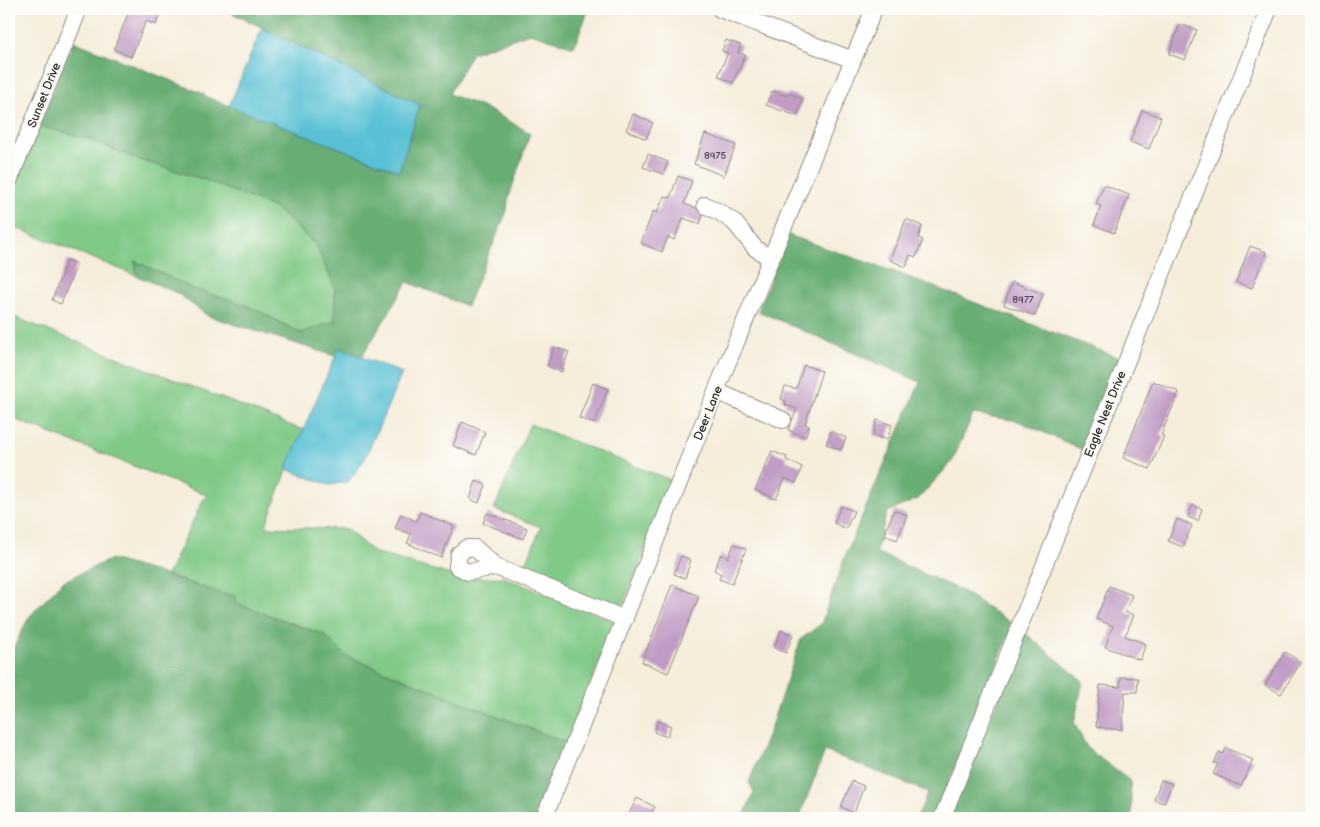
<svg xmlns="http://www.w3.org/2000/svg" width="1320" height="827" viewBox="0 0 1320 827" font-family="'Balsamiq Sans',sans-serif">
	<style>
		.green { fill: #80c986; stroke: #567a58 }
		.forest { fill: #68ad73; stroke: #4a6c4f }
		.water { fill: #58c1d5; stroke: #427680 }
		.building { fill: #c09bc5 }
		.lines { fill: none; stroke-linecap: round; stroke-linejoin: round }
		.minor-casing { stroke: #908c82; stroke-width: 18 }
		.minor { stroke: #fff; stroke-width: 16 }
		.labels { text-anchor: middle; stroke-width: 4; stroke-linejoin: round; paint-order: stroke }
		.number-label { font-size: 10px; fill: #504752 }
		.street-label { font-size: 12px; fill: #2b2b2b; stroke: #fdfcf7 }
	</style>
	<rect width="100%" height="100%" fill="#fdfcf7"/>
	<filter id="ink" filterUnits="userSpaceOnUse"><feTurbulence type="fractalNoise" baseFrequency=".02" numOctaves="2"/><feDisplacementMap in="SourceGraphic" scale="10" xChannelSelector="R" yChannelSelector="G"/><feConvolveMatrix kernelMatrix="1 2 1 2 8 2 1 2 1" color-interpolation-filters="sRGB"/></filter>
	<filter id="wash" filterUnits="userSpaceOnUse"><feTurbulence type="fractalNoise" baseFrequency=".0096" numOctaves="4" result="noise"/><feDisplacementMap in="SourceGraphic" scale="20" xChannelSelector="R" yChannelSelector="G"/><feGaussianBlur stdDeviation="1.12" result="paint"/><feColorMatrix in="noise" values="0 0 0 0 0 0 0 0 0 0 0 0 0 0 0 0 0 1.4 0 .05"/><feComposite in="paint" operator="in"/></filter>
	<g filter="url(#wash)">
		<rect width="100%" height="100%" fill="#f6edda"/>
		<path class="green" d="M39 126 86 138 140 160 200 178 275 208 316 245 335 288V321L301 333 246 305 194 289 135 261 137 276 9 225V200Z
			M9 315 303 430 265 527 347 529 373 552 461 578 503 577 616 622 566 743 346 656 325 635 234 603 237 595 223 594 167 575 204 498 207 495 9 417Z
			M530 424 673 481 621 610 523 571 541 527 494 509Z"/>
		<path class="forest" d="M231 9H589L574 47 530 33 472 53 449 94 489 110 530 133 508 200 507 211 467 306 407 282 362 357 339 348 335 356 208 316 177 293 137 276 135 261 194 289 246 305 301 333 335 321V288L316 245 275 208 200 178 140 160 86 138 39 126 73 41 204 94V96L399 171 420 105 230 12Z
			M788 235 895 272 1120 358 1083 450 1018 421 973 414 952 462 918 499 887 512 876 552 964 592 1013 624 935 818H917L928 792 825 751 799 818H743L754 792 749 782 770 729 801 639 821 624 847 551 920 382 758 311 777 263 780 259 779 258Z
			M111 559 153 571 223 594 237 595 235 603 325 635 346 656 566 743 537 818H9V649L14 647 29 617 62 582Z
			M1025 633 1083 681 1074 723 1088 749 1130 781 1132 818H950Z"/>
		<path class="water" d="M262 28 420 105 399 171 229 106Z
			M339 348 402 373 365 459 348 482 329 485 286 469Z"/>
		<g id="blocks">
			<path class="building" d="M130 9H155L161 11 156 25 146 21 131 57 114 49Z
				M1180 24 1197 30 1185 60 1169 54Z
				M726 40 741 45 738 52 745 55 733 83 718 76 728 53 722 51Z
				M772 91 787 96 788 93 803 99 797 116 766 105Z
				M1142 110 1161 117 1149 149 1130 142Z
				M633 114 653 123 646 139 626 130Z
				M705 134 736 145 724 176 694 164Z
				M648 154 668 162 663 174 643 167Z
				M678 176 692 181 684 204 696 208 703 215 700 224 683 218 674 240 668 237 662 252 641 243 653 211 657 213 664 196 670 198Z
				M1104 185 1129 195 1114 233 1094 225 1101 206 1096 204Z
				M906 219 922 226 918 238 923 240 916 257 910 255 906 267 890 260Z
				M1250 246 1266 252 1252 288 1236 282Z
				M67 260 77 264 61 304 52 300Z
				M1012 282 1043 294 1035 316 1004 305Z
				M554 347 569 352 561 372 547 366Z
				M804 365 822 371 805 424 809 426 805 437 788 430 797 409 785 405 786 401 781 399 785 386 796 389Z
				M1153 381 1179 392 1161 435 1164 436 1150 469 1123 458Z
				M593 383 608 389 594 424 579 418Z
				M877 420 892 425 887 440 873 435Z
				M462 422 485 432 476 455 453 446Z
				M831 431 846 438 841 450 826 444Z
				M772 451 787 457 786 460 802 467 796 483 785 478 776 499 755 490Z
				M476 481 486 485 479 503 470 499Z
				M1193 505 1202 509 1198 521 1188 517Z
				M841 506 854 511 846 529 834 523Z
				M894 510 907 515 897 540 884 535Z
				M420 512 454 526 441 558 407 543 411 534 395 528 401 514 416 521Z
				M487 513 527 528 523 539 483 523Z
				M1177 519 1192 525 1183 547 1168 541Z
				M734 544 746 549 732 584 719 579 721 574 714 570 721 554 728 558Z
				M681 556 691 560 685 578 674 574Z
				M672 585 699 596 668 673 642 662Z
				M1109 586 1132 595 1125 612 1134 615 1125 636 1146 644 1140 660 1105 647 1113 626 1096 619Z
				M781 630 793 635 786 653 774 648Z
				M1285 652 1301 662 1281 694 1265 685Z
				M1121 677 1138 678 1137 692H1125L1122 730 1096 727 1100 685 1120 687Z
				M658 721 671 726 667 737 654 732Z
				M1226 748 1253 760 1241 786 1213 774 1218 764 1214 763 1219 752 1223 754Z
				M1161 780 1172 784 1164 803 1154 800Z
				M852 781 864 786 854 813 841 807Z
				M637 798 655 807 649 818H627Z"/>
		</g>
	</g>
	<g filter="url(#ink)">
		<use href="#blocks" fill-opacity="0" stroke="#908c82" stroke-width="1"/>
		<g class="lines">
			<g class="minor-casing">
				<path id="minor" d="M720 9 853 60
					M9 181 79 9
					M705 205 719 212 734 222 755 248 771 259
					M716 391 783 420
					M496 567 468 572 457 566 459 554 466 548H475L496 567 625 619
					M544 818 716 391 874 9
					M942 818 1269 9"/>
			</g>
			<use href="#minor" class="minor"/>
		</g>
	</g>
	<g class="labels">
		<g class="number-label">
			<text x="715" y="159">8975</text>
			<text x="1023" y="303">8977</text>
		</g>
		<g class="street-label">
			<text transform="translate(44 95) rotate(-68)" y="4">Sunset Drive</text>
			<text transform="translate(708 413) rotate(-68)" y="4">Deer Lane</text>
			<text transform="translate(1105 414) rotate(-68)" y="4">Eagle Nest Drive</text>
		</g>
	</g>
	<rect width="1320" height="827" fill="none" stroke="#fdfcf7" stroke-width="30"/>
</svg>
